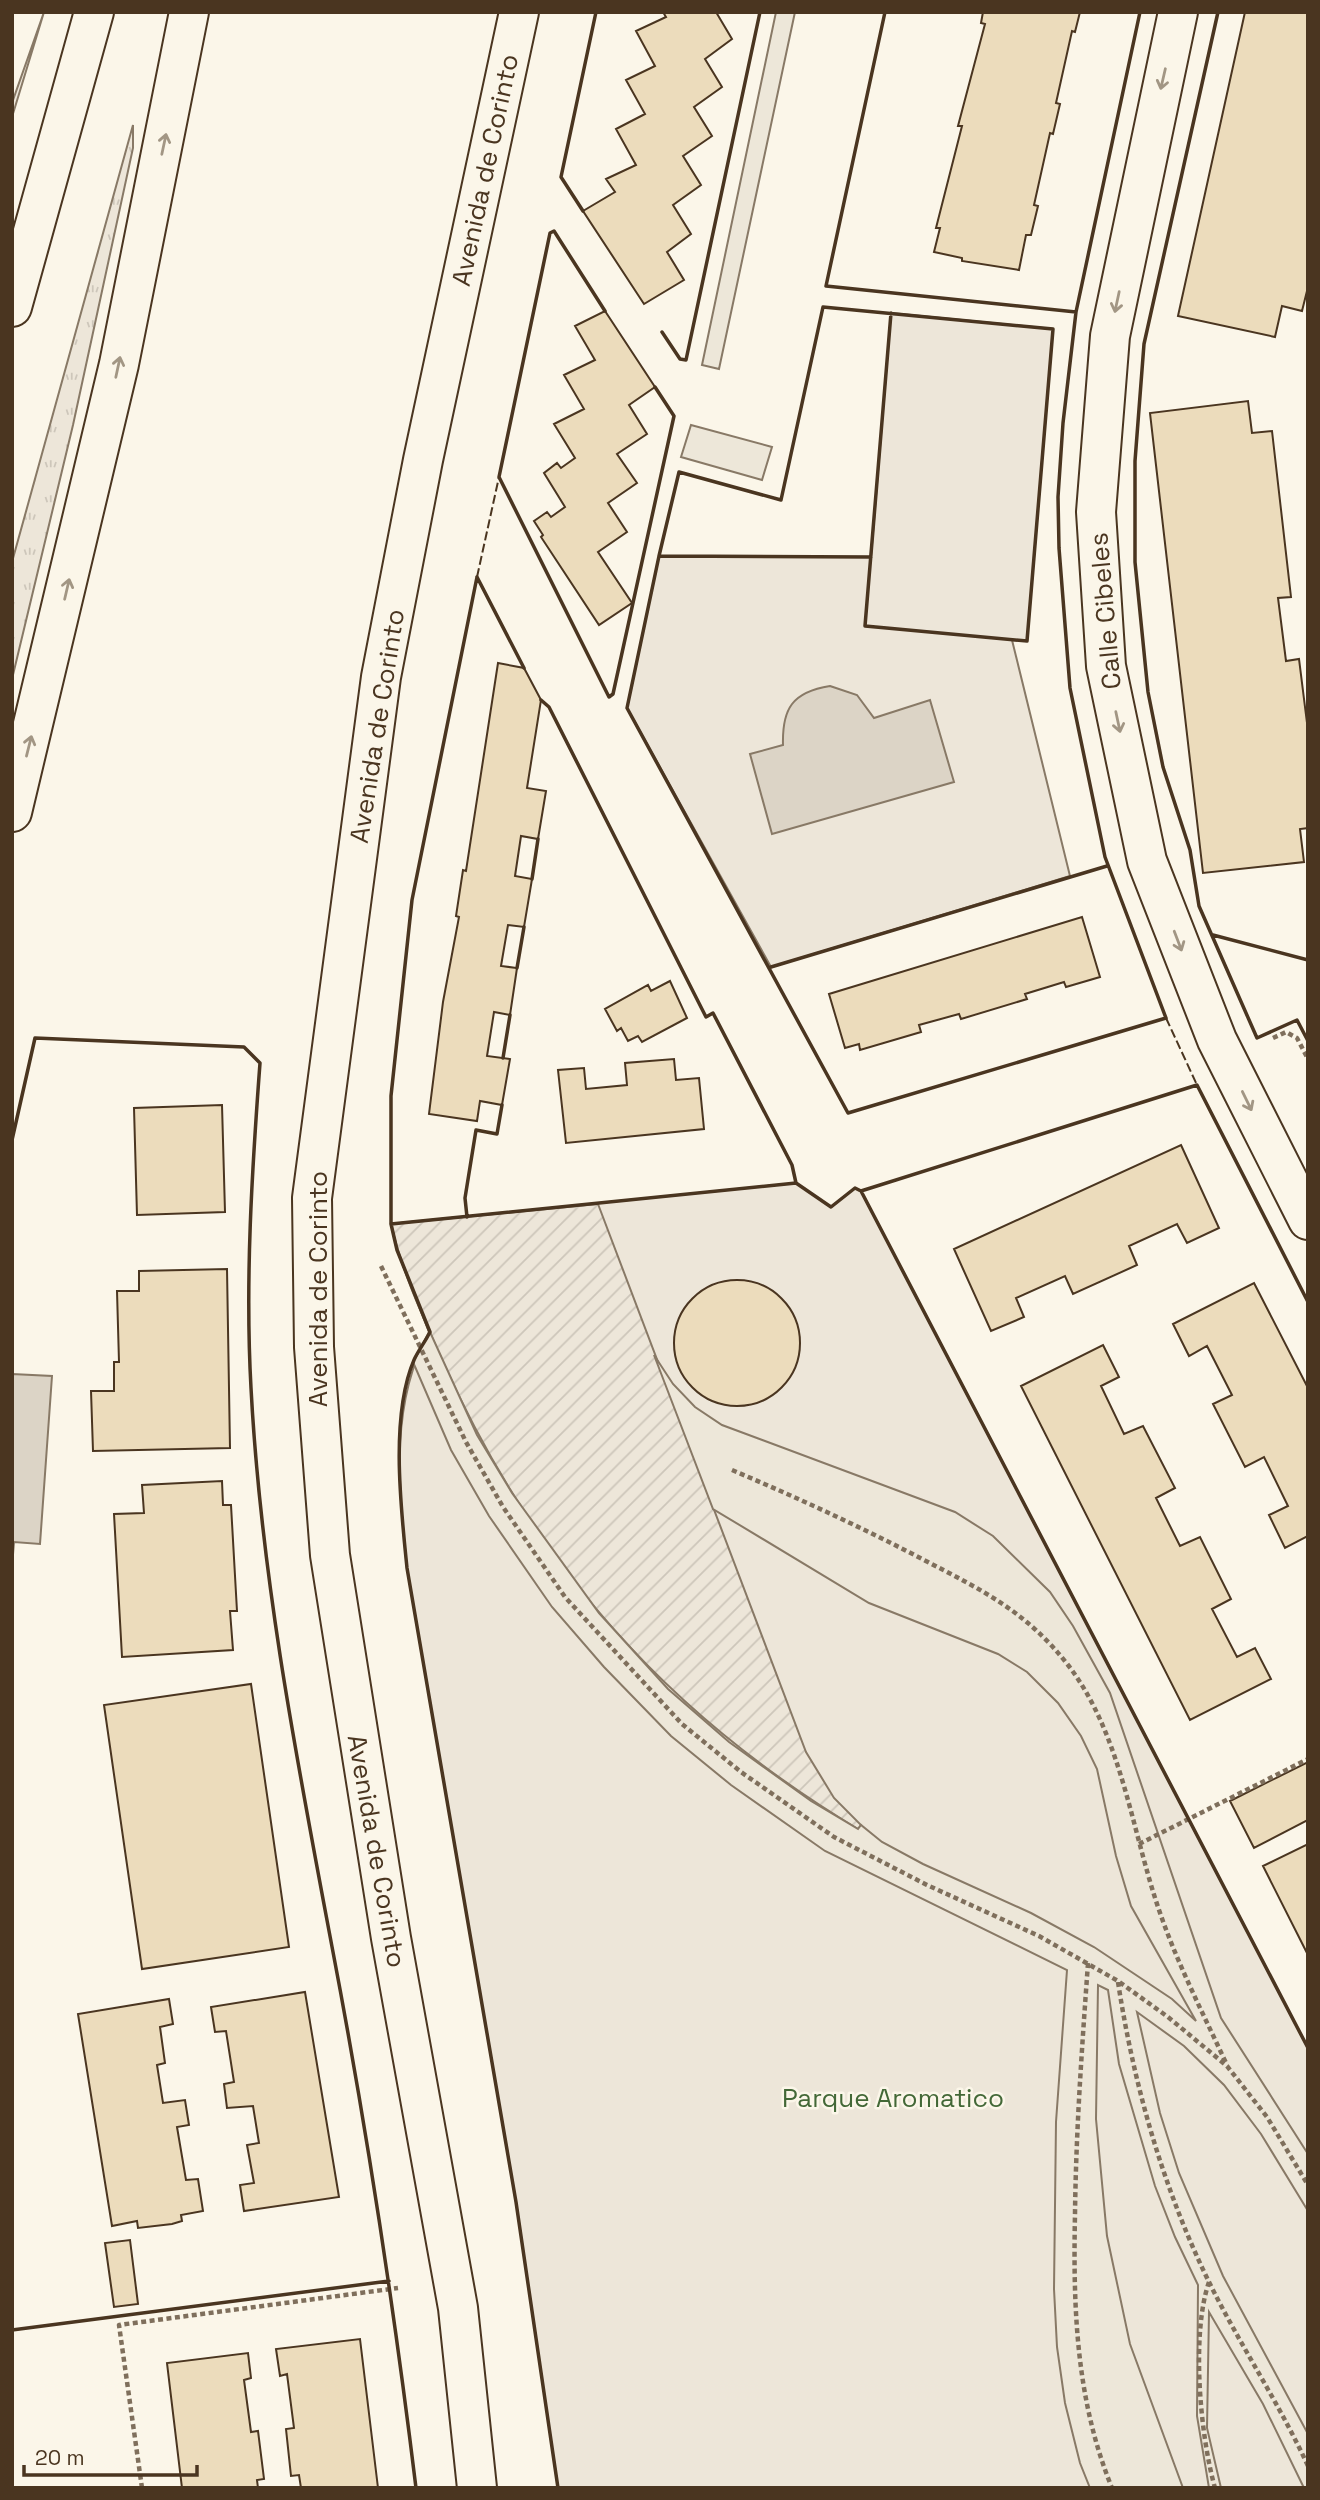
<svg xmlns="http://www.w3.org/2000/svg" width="1320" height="2500" viewBox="0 0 1320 2500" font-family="'Space Grotesk',sans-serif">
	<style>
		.grass { fill: url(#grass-tufts); stroke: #887966; stroke-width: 2 }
		.park { fill: #ede6d9; stroke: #887966; stroke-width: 2 }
		.garden { fill: url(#garden-furrows); stroke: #887966; stroke-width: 2 }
		.parking { fill: #ede7d9; stroke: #887966; stroke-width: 2 }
		.water { fill: #dcd4c6; stroke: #887966; stroke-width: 2 }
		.building { fill: #ecdcbc; stroke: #4a3520; stroke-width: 2 }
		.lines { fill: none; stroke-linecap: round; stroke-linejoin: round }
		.minor-casing { stroke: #4a3520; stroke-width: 42 }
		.highway-casing { stroke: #4a3520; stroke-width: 42 }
		.path { stroke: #7f6f5c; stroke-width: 4.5; stroke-dasharray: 5 3.5; stroke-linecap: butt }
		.minor { stroke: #fbf6e9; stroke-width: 38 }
		.highway { stroke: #fbf6e9; stroke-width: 38 }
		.fence { stroke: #4a3520; stroke-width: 2; stroke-dasharray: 9 3.5; stroke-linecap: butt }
		.wall { stroke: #4a3520; stroke-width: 3.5 }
		.oneway { stroke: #a29684 }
		.labels { text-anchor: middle; stroke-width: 5; stroke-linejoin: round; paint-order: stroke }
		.street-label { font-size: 26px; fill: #4a3520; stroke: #fbf6e9 }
		.park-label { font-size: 26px; fill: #436837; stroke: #fbf6e9 }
	</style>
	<defs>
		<pattern id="grass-tufts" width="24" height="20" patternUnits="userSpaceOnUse" patternTransform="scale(1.75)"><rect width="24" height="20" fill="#ede6d9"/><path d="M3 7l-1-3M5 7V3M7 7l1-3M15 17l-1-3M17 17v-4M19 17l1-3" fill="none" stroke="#cdc6ba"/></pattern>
		<pattern id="garden-furrows" width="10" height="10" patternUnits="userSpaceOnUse" patternTransform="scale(1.75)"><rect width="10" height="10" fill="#ede6d9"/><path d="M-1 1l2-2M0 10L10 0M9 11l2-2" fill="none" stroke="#cdc6ba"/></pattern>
	</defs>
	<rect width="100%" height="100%" fill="#fbf6e9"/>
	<path class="grass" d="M44 12 12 117V103Z
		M133 125V148L73 425 12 679V562Z"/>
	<path class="park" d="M891 313 1053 329 1027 641 1012 640 1070 876 771 967 627 708 659 556 871 557Z
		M796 1183 831 1207 855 1188 861 1191 1308 2048V2488H558L516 2202 407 1568C399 1488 389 1405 429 1332L397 1250 391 1224Z"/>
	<path class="garden" d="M598 1204 806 1752 834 1798 861 1825 858 1829C668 1715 534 1565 443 1362 423 1317 402 1272 391 1224Z"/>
	<path class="parking" d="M776 12H795L719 369 702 365Z
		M691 425 772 447 762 480 681 457Z
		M430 1332 477 1435 512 1493 599 1613 668 1689 729 1742 811 1801 858 1829 861 1825 882 1842 923 1864 1031 1913 1094 1947 1172 1999 1196 2021 1131 1906 1116 1856 1097 1769 1081 1736 1058 1703 1027 1672 998 1654 869 1603 713 1509 654 1355 673 1384 695 1407 722 1425 955 1512 993 1536 1050 1592 1073 1626 1110 1693 1221 2018 1308 2154V2211L1261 2134 1224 2085 1184 2046 1137 2012 1160 2113 1179 2173 1223 2276 1308 2434V2488H1304L1263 2404 1209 2312 1207 2428 1221 2488H1209L1197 2416 1198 2285 1175 2237 1155 2186 1119 2064 1108 1990 1098 1985 1096 2119 1107 2236 1130 2344 1183 2488H1090L1080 2463 1065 2403 1057 2347 1054 2289 1056 2122 1067 1970 825 1851 731 1785 671 1736 604 1667 552 1607 489 1516 451 1450 413 1362Z"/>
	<path class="water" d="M830 686 857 695 874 718 930 700 954 782 772 834 750 754 783 745C782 709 792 692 830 686Z
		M12 1374 52 1376 40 1544 14 1542 12 1567Z"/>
	<path class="building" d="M663 12H716L732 39 705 59 722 87 694 107 712 136 683 156 701 185 673 205 691 234 667 252 684 280 644 304 583 211 615 192 606 179 636 165 616 129 645 114 626 80 655 66 636 31 666 17Z
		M983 12H1080L1075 32 1072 31 1056 103 1060 104 1053 134 1050 133 1034 205 1038 206 1031 235H1026L1019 270 962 261V258L934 252 940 228H936L962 126H958L985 24 981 23Z
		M1245 12H1308V287L1302 311 1282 306 1275 337 1178 316Z
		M605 311 655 387 629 405 647 434 617 454 637 483 608 503 627 532 598 552 632 603 599 625 541 537 543 535 534 521 547 512 551 517 565 507 544 473 557 463 561 468 575 458 554 424 584 409 564 375 595 360 575 326Z
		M1248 401 1252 433 1272 431 1291 597 1278 598 1286 661 1299 659 1308 731V828L1300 829 1304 862 1203 873 1150 413Z
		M498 663 524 668 541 700 527 788 546 791 538 839 521 836 515 876 532 879 524 927 508 925 501 966 517 968 510 1015 494 1012 487 1056 510 1059 502 1105 480 1101 477 1121 429 1114 443 1002 459 917 456 916 463 870 466 871Z
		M1082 917 1100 977 1066 987 1064 982 1025 994 1027 999 961 1019 959 1014 919 1025 921 1032 860 1050 859 1044 845 1048 829 994Z
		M670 981 687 1018 642 1042 638 1036 628 1041 621 1028 617 1031 605 1009 648 985 651 991Z
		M674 1059 676 1080 699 1078 704 1129 566 1143 558 1070 584 1068 586 1089 627 1085 625 1063Z
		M222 1105 225 1212 137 1215 134 1108Z
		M1181 1145 1219 1228 1187 1243 1177 1224 1129 1246 1137 1265 1073 1294 1065 1276 1016 1298 1024 1317 991 1331 954 1249Z
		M227 1269 230 1448 93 1451 91 1391H114V1362H119L117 1291H139V1271Z
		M674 1343a63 63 0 1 1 126 0a63 63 0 1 1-126 0Z
		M1254 1283 1308 1388V1536L1285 1548 1269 1515 1288 1506 1264 1457 1245 1467 1213 1404 1232 1395 1207 1346 1189 1356 1173 1324Z
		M1103 1345 1119 1377 1101 1386 1124 1434 1143 1426 1175 1488 1156 1498 1180 1546 1200 1537 1231 1599 1212 1609 1237 1657 1255 1648 1271 1679 1190 1720 1021 1386Z
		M222 1481 223 1505H231L237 1611H230L233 1650 122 1657 114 1514 144 1513 142 1485Z
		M251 1684 289 1947 142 1969 104 1705Z
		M1308 1762V1820L1254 1848 1230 1801Z
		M1308 1844V1955L1263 1866Z
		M305 1992 339 2197 244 2211 240 2185 254 2183 247 2145 259 2143 253 2106 227 2108 224 2084 234 2082 226 2031 215 2032 211 2007Z
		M169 1999 173 2024 160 2027 165 2063 157 2065 163 2103 185 2100 189 2125 177 2127 186 2180 198 2179 203 2211 181 2215 182 2221 172 2224 138 2228 137 2221 112 2226 78 2014Z
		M130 2240 138 2304 114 2307 105 2243Z
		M360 2339 378 2488H301L299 2475 291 2476 286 2429 294 2428 287 2374 280 2376 276 2349Z
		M248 2353 251 2378 244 2380 251 2432 258 2431 264 2479 257 2480 258 2488H182L167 2363Z"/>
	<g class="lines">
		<g class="minor-casing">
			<path id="minor" d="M1178 12 1110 336 1096 512 1106 666 1147 861 1217 1040 1308 1220
				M477 2488 458 2308 391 1938 330 1555 314 1347 312 1198 381 677 423 460 519 12"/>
		</g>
		<g class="highway-casing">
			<path id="highway" d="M12 307 94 12
				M12 812 119 364 189 12"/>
		</g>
		<path class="path" d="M1273 1038 1286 1032 1297 1038 1308 1059
			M381 1266 466 1442 503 1507 565 1597 682 1724 741 1772 834 1837 927 1885 1039 1936 1118 1981 1168 2017 1227 2066 1267 2117 1308 2185
			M732 1470C798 1498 861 1527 924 1560 982 1590 1027 1612 1068 1665 1121 1734 1131 1827 1158 1907 1176 1961 1202 2011 1226 2063
			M1139 1844 1308 1759
			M1088 1963C1082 2047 1076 2130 1075 2214 1073 2308 1076 2400 1112 2488
			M1118 1982C1134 2086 1163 2188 1209 2282 1240 2345 1279 2403 1308 2466
			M1209 2282C1191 2334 1200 2435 1215 2488
			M142 2488 119 2325 398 2288"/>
		<use href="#minor" class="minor"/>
		<use href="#highway" class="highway"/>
		<path class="fence" d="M477 577 499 477
			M1166 1018 1197 1085"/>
		<path class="wall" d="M885 12 826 286 1076 312
			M1218 12 1144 344 1135 461V562L1148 692 1163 767 1190 850 1199 906 1257 1038 1297 1020 1308 1041
			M583 211 561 177 596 12
			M605 311 554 231 550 233 499 477 609 697 613 694 674 416 655 387
			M662 332 680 359 686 360 760 12
			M659 556 679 472 781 500 823 307 1053 329 1027 641 865 626 891 313
			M871 557 659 556 627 708 848 1113 1166 1018 1105 857 1070 688 1059 548 1058 497 1063 423 1076 312 1140 12
			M477 577 412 900 391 1096V1224L397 1250 430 1332C425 1342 418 1351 414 1360 390 1416 401 1509 407 1568L516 2202 558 2488
			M477 577 524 668
			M541 700 549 707 706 1017 713 1013 792 1165 796 1183
			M532 879 538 839
			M1213 935 1308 960
			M771 967 1107 866
			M517 968 524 927
			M503 1058 510 1015
			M12 1140 35 1038 244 1047 260 1063C252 1170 245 1280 251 1388 261 1578 298 1766 333 1952 367 2130 394 2308 416 2488
			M861 1191 1308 2048
			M467 1217 465 1198 476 1130 497 1134 502 1105
			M391 1224 796 1183 831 1207 855 1188 861 1191 1197 1085 1308 1302
			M12 2330 389 2281"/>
	</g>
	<defs><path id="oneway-shaft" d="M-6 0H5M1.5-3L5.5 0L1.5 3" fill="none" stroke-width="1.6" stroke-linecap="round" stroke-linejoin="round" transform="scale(1.75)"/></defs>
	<g class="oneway">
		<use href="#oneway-shaft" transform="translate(1163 79) rotate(103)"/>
		<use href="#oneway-shaft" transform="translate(164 144) rotate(-78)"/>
		<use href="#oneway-shaft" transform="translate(1117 302) rotate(102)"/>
		<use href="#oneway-shaft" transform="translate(118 367) rotate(-78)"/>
		<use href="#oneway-shaft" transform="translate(67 589) rotate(-77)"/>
		<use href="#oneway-shaft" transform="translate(1118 722) rotate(78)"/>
		<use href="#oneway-shaft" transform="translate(29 746) rotate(-76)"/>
		<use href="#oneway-shaft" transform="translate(1178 941) rotate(69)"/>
		<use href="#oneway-shaft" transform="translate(1247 1101) rotate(64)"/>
	</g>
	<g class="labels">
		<g class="street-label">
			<text transform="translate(485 170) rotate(-78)" y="9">Avenida de Corinto</text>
			<text transform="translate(1105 611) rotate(-95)" y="9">Calle Cibeles</text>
			<text transform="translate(377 726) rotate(-81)" y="9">Avenida de Corinto</text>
			<text transform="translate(318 1289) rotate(-90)" y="9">Avenida de Corinto</text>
			<text transform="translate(377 1851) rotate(80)" y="9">Avenida de Corinto</text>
		</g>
		<g class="park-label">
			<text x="893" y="2107">Parque Aromatico</text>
		</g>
	</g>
	<rect width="1320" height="2500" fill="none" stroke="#4a3520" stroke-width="28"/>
	<path d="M24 2465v10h173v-10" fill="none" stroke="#4a3520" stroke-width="3.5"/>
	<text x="35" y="2465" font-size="21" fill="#4a3520" stroke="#fbf6e9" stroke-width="5" paint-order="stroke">20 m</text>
</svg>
